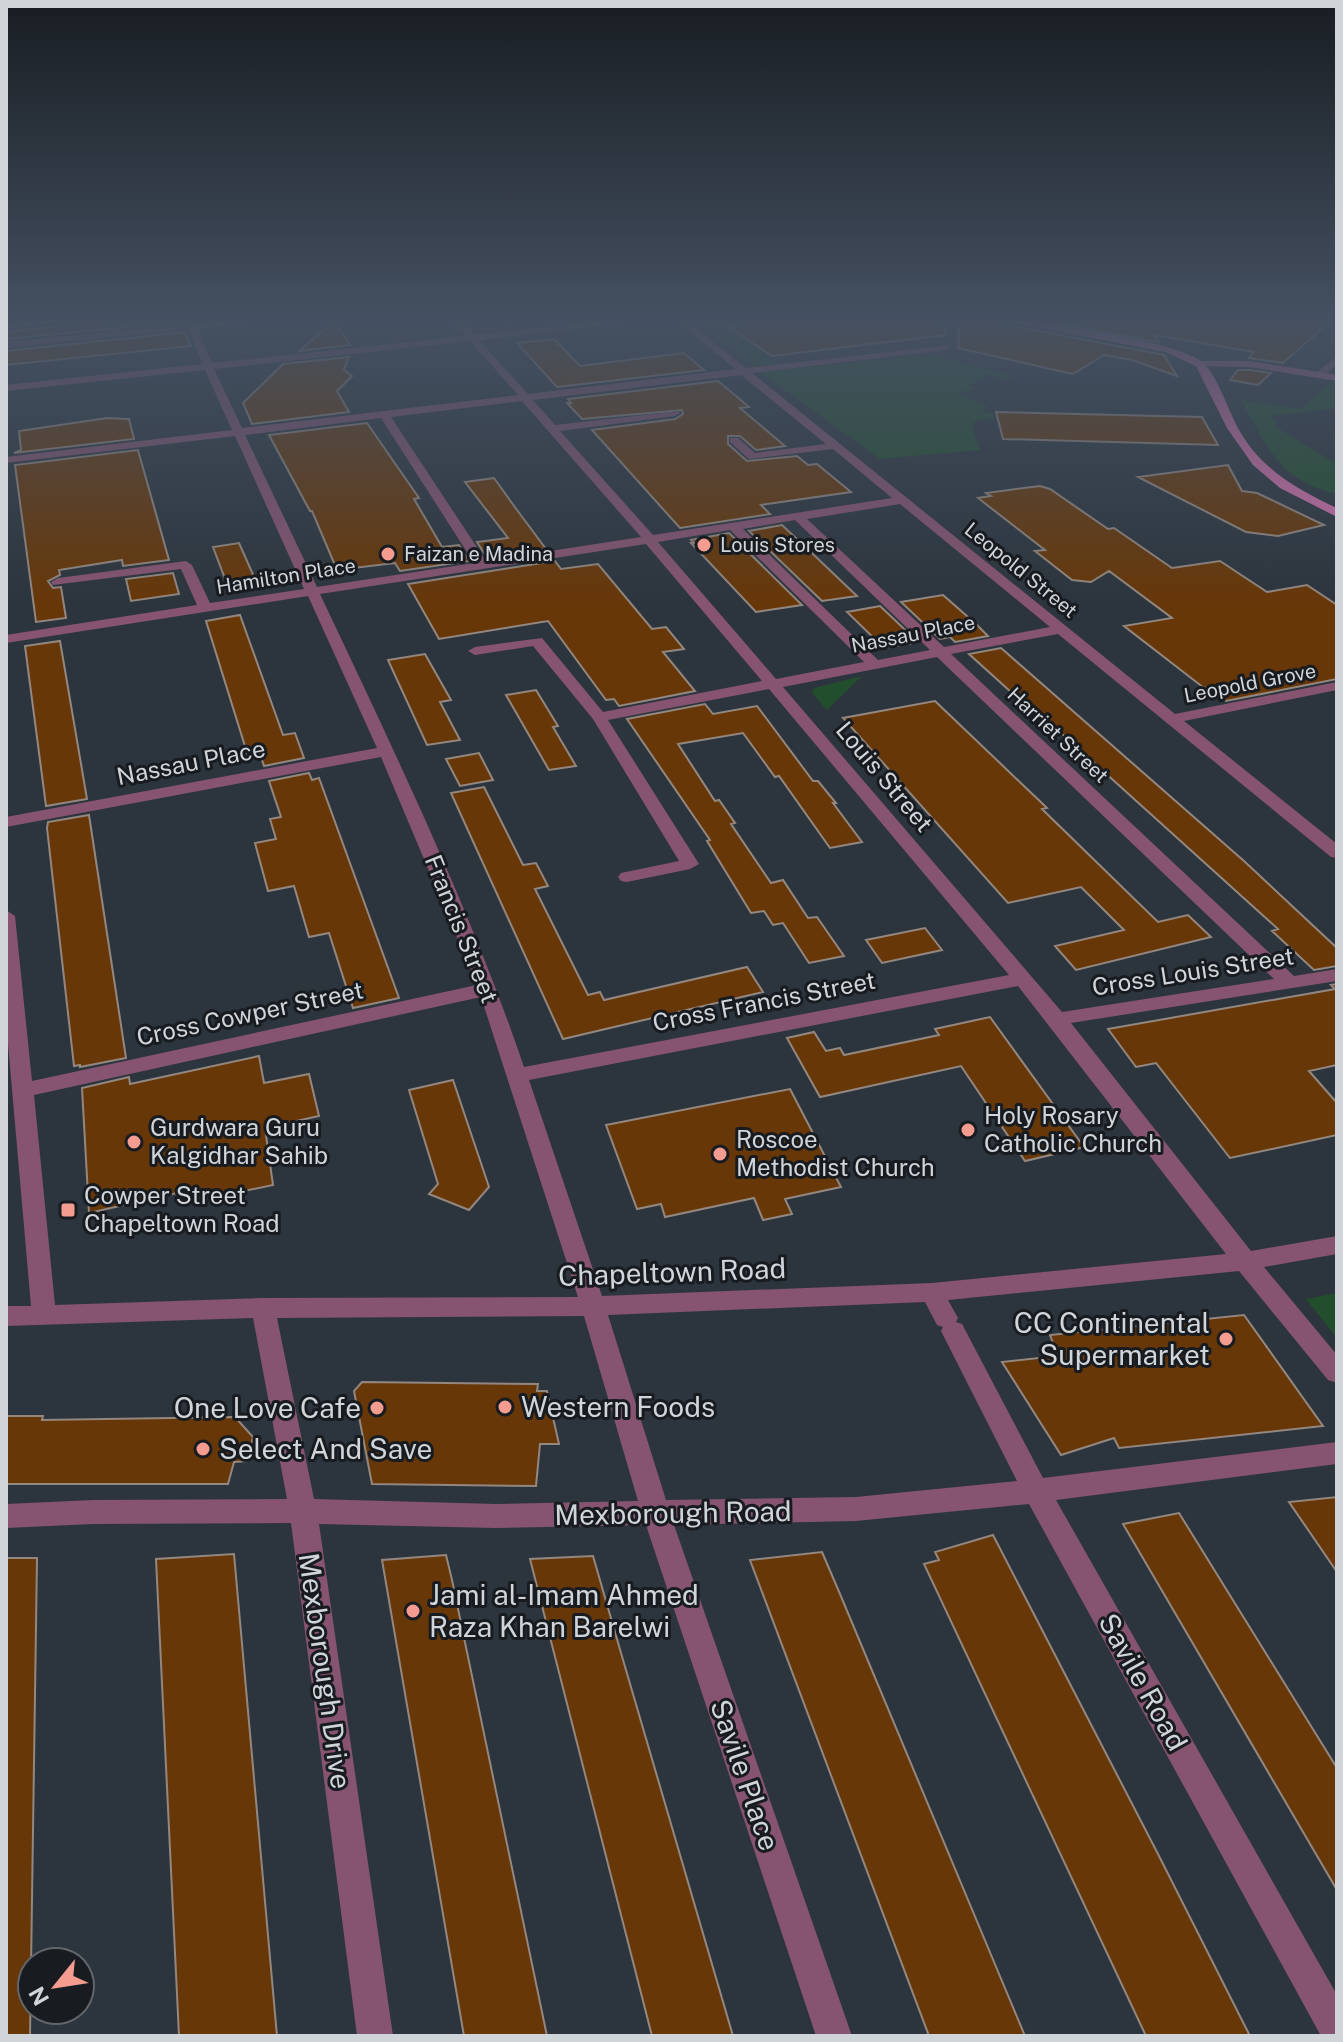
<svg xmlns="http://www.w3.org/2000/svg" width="1343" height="2042" viewBox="0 0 1343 2042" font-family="'Public Sans',sans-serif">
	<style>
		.green { fill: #234e2e }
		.building { fill: #673708; stroke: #93877f; stroke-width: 2 }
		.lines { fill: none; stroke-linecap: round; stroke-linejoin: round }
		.street { fill: #865470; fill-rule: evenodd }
		.secondary { fill: #b36592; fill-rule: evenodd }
		.primary { fill: #d571ab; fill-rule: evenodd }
		.poi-dot { fill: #f59c91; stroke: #181c20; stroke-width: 3 }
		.labels { text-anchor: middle; stroke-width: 6; stroke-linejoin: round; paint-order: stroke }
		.far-poi-label { font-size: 20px; fill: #d0d5da; stroke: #181c20; text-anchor: start }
		.far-street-label { font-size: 20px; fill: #d0d5da; stroke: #181c20 }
		.street-label { font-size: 24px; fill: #d0d5da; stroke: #181c20 }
		.poi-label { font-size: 24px; fill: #d0d5da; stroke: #181c20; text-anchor: start }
		.near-street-label { font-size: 28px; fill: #d0d5da; stroke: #181c20 }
		.near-poi-label { font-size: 28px; fill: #d0d5da; stroke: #181c20; text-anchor: start }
	</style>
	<rect width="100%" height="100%" fill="#2c353d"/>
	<path class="green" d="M695 319H774L725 325 777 364 755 367Z
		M930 354 1012 376 1008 379 987 375 969 386 975 389 956 393 988 407 981 411 994 414 993 418 975 421 972 426 980 450 880 459 760 372Z
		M1332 382 1337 383V408L1270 416 1278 424 1274 426 1337 464V494C1280 482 1266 445 1241 400L1300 409Z
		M862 676 827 710 812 693 814 688Z
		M1337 1293V1338L1306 1299Z"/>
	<path class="building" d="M129 319H179L180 322 6 339V332Z
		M793 319H944L945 335 772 356 727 326Z
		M960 319H991L993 322 1164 355 1177 376 1132 360 1104 355 1073 374 958 348Z
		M1028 319H1333L1283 363 1249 358 1254 352 1155 335 1158 342Z
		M334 321 350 345 299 351Z
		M185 332 191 346 6 365V351Z
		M554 339 580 366 684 353 704 370 557 387 517 343Z
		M349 357 344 370 352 376 337 391 349 412 252 424 243 403 283 364Z
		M1238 370H1250L1271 373 1258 385 1230 380Z
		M718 381 749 407 740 408 785 446 756 450 740 436H728V444L747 461 797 456 808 465 817 464 851 492 761 505 770 514 680 528 592 430 675 419 683 414 682 410 582 419 567 403H571L568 399Z
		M996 412 1202 417 1218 445 1003 439Z
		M107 418 129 419 134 439 14 453 21 450 19 431Z
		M367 423 419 498 414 499 442 547 459 545 469 561 400 571 395 563 337 570 312 511H310L269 435Z
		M138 450 169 560 123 566 122 560 59 570 60 575 48 581 53 588 61 587 66 618 36 622 15 465Z
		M1228 465 1242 491 1257 493 1324 525 1278 536 1246 532 1138 477Z
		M494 478 517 510 546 549 487 558 477 542 508 538 465 482Z
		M1040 486 1050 489 1108 529 1114 528 1172 568 1220 561 1267 592 1307 585 1337 605V679L1226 701 1208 687 1204 688 1124 626 1172 618 1109 571 1091 582 1072 580 1035 551 1045 550 978 498 991 496 986 493Z
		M782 525 816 557 857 596 822 601 749 531Z
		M729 533 802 605 756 612 691 543H694L691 540Z
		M239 543 259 588 230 592 213 547Z
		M555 561 561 569 598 564 652 629 666 627 684 649 663 652 695 691 619 706 614 699 606 700 548 621 439 639 408 584Z
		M173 573 179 594 131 601 126 579Z
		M943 595 976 624 988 636 955 642 950 637 940 639 901 602Z
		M880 606 918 642 884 648 847 612Z
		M240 615 283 735 295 733 304 758 264 766 261 757 249 759 206 621Z
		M60 641 87 799 46 806 25 646Z
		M1001 648 1244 861 1337 948V966L1314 970 1272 931 1278 929 1040 714 1026 701 1022 702 969 654Z
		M425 654 451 700 440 702 460 740 427 745 388 660Z
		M536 690 558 726 553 727 576 766 549 770 506 695Z
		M935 701 1047 808 1042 809 1158 922 1188 915 1211 937 1076 970 1055 946 1124 930 1081 887 1008 903 843 718Z
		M705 704 713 714 757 706 813 781H818L836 803H833L862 842 830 848 779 776 775 777 743 733 678 744 715 801 719 800 735 823 731 824 771 883 783 880 808 918 817 917 844 956 809 963 783 923 773 925 764 911 751 913 707 841 710 840 627 719Z
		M479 753 493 780 460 786 446 759Z
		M309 773 312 780 319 778 399 998 353 1008 329 933 309 937 294 886 268 891 255 843 276 839 270 819 281 817 269 781Z
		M484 787 523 865 536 863 548 886 535 889 588 995 600 992 604 1000 747 967 763 992 563 1039 451 793Z
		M89 815 126 1058 80 1067V1065L74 1066 47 828 48 822Z
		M925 928 942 950 882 963 866 940Z
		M1337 984V1065L1309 1071 1337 1103V1135L1230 1158 1156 1063 1136 1067 1108 1029 1335 989 1331 985Z
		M990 1017 1084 1147 1025 1161 961 1066 820 1097 787 1038 814 1032 826 1051 840 1048 844 1055 939 1035 935 1029Z
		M259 1056 264 1083 309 1074 319 1116 265 1128 273 1185 191 1202 190 1190 89 1213 82 1088 129 1077 130 1084Z
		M453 1080 489 1187 469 1210 429 1194 438 1184 409 1090Z
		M790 1089 841 1187 785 1199 792 1214 763 1220 754 1198 665 1217 661 1204 637 1209 606 1125Z
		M1244 1315 1323 1426 1119 1448 1114 1438 1061 1455 1002 1362 1058 1356 1050 1335Z
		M362 1382 538 1384 537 1391H547L559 1444H540L536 1486 372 1484 354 1391Z
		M6 1416H43L42 1420 235 1417 253 1437 247 1461 234 1462 228 1484H6Z
		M1337 1497V1572L1289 1502Z
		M1179 1513 1337 1768V1890L1123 1524Z
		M993 1535 1158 1854 1250 2036H1146L924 1564 939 1560 935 1552Z
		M822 1552 840 1594 1025 2036H929L750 1560Z
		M234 1554 277 2036H179L156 1559Z
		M446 1555 452 1580 547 2036H464L382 1560Z
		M593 1556 621 1653 733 2036H652L530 1559Z
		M6 1558H37L30 2036H6Z"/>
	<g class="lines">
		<path class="street" d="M56 319H85L6 329V323Z
			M186 319H194L196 323 271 319 198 329 212 363 466 336 452 319H461L475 335 625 319H651L479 340 528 394 735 369 675 319H684L746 368 950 345 947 350 752 373 1175 714 1337 682V690L1184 721 1337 844V858L1331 857 1058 634 951 654 1294 976 1337 969V981L1071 1023 1251 1251 1337 1236V1254L1264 1267 1337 1355V1383L1328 1380 1239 1271 948 1300 958 1318 956 1322 962 1324 1043 1478 1337 1442V1464L1056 1500 1337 1995V2036H1321L1029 1504 856 1521 674 1525 852 2036H816L646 1525 496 1528 319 1524 393 2036H357L291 1523 93 1524 6 1528V1504L93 1500 287 1499 253 1318 6 1326V1306H31L6 1021V910L15 916 32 1081 477 985 381 757 6 827V817L377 748 308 596 6 643V635L197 605 181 569 53 585 51 582 58 578 186 561 192 565 210 603 304 589 235 436 6 463V457L232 430 205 370 6 391V385L202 364 189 329 6 348V342L187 324ZM470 341 518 395 242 428 214 369ZM741 375 826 444 755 453 738 438H730V442L749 459 833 449 892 498 653 535 560 431 675 416 680 413 679 411 555 425 533 400ZM522 401 641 537 486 561 391 417ZM381 418 474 563 317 587 245 435ZM900 504 1050 627 944 647 807 519ZM795 520 930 650 878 660 743 529ZM730 530 864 662 776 679 658 542ZM646 544 762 681 603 712 542 638 475 647 468 651 475 655 533 646 593 719 679 861 621 873 618 877 621 881 627 882 690 869 699 864 608 720 769 689 1009 975 524 1067C469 905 393 749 320 594ZM937 657 1274 979 1062 1012 783 687ZM1018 986 1226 1254 932 1283 602 1296 529 1080ZM481 997 578 1297 263 1298 55 1305 34 1095ZM925 1302 937 1325 943 1327 941 1331 1017 1481 856 1497 666 1500 608 1315ZM584 1316 638 1501 496 1504 314 1499 277 1318Z
			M1337 356V364L1323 377H1315V373Z"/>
		<path class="secondary" d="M1200 361H1250L1337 375V381L1250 367 1197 366Z"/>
		<path class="primary" d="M994 319H1012C1057 327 1167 338 1201 361 1215 370 1230 414 1239 430 1262 470 1297 489 1337 508V517L1280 488 1253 465 1227 428 1196 366 1165 352Z"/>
	</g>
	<linearGradient id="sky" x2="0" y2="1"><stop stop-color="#181d22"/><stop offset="0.53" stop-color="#455162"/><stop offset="1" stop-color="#455162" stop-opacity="0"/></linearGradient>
	<rect width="1343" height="604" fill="url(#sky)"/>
	<g class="poi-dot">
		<circle cx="704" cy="545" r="8"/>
		<circle cx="388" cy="554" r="8"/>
		<circle cx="968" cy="1130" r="8"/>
		<circle cx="134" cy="1142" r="8"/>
		<circle cx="720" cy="1154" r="8"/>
		<rect x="60" y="1202" width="16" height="16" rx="4"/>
		<circle cx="1226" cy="1339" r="8"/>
		<circle cx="505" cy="1407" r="8"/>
		<circle cx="377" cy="1408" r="8"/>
		<circle cx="203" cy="1449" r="8"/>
		<circle cx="413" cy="1611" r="8"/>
	</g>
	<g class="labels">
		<g class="far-poi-label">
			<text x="720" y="552">Louis Stores</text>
			<text x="404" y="561">Faizan e Madina</text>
		</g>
		<g class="far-street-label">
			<text transform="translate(1021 570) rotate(39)" y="7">Leopold Street</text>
			<text transform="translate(286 576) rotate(-9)" y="7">Hamilton Place</text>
			<text transform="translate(913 634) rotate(-11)" y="7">Nassau Place</text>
			<text transform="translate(1250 683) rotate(-11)" y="7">Leopold Grove</text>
			<text transform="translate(1058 735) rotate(43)" y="7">Harriet Street</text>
		</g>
		<g class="street-label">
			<text transform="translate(191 763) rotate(-11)" y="8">Nassau Place</text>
			<text transform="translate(884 777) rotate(50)" y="8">Louis Street</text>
			<text transform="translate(461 929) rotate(68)" y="8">Francis Street</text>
			<text transform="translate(1193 972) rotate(-9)" y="8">Cross Louis Street</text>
			<text transform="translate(764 1002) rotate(-11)" y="8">Cross Francis Street</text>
			<text transform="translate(250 1014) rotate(-12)" y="8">Cross Cowper Street</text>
		</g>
		<g class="poi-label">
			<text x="984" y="1124">Holy Rosary<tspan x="984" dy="28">Catholic Church</tspan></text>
			<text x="150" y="1136">Gurdwara Guru<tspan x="150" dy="28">Kalgidhar Sahib</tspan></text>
			<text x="736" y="1148">Roscoe<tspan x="736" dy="28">Methodist Church</tspan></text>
			<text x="84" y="1204">Cowper Street<tspan x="84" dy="28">Chapeltown Road</tspan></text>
		</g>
		<g class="near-street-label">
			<text transform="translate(672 1272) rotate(-2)" y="10">Chapeltown Road</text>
			<text transform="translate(673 1513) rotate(-1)" y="10">Mexborough Road</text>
			<text transform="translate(325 1671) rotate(82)" y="10">Mexborough Drive</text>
			<text transform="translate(1143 1682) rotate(61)" y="10">Savile Road</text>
			<text transform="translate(745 1775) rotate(71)" y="10">Savile Place</text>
		</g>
		<g class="near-poi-label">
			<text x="1210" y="1333" text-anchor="end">CC Continental<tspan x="1210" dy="32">Supermarket</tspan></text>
			<text x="521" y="1417">Western Foods</text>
			<text x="361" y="1418" text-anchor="end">One Love Cafe</text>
			<text x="219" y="1459">Select And Save</text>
			<text x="429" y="1605">Jami al-Imam Ahmed<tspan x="429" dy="32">Raza Khan Barelwi</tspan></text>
		</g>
	</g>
	<rect width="1343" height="2042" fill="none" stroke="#d0d5da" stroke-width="16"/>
	<g transform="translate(56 1986) rotate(240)"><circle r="38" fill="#181c20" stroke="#62666a" stroke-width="2"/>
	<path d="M0-6L14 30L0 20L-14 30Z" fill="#f59c91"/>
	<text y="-12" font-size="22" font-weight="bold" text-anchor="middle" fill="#d0d5da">N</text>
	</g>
</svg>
